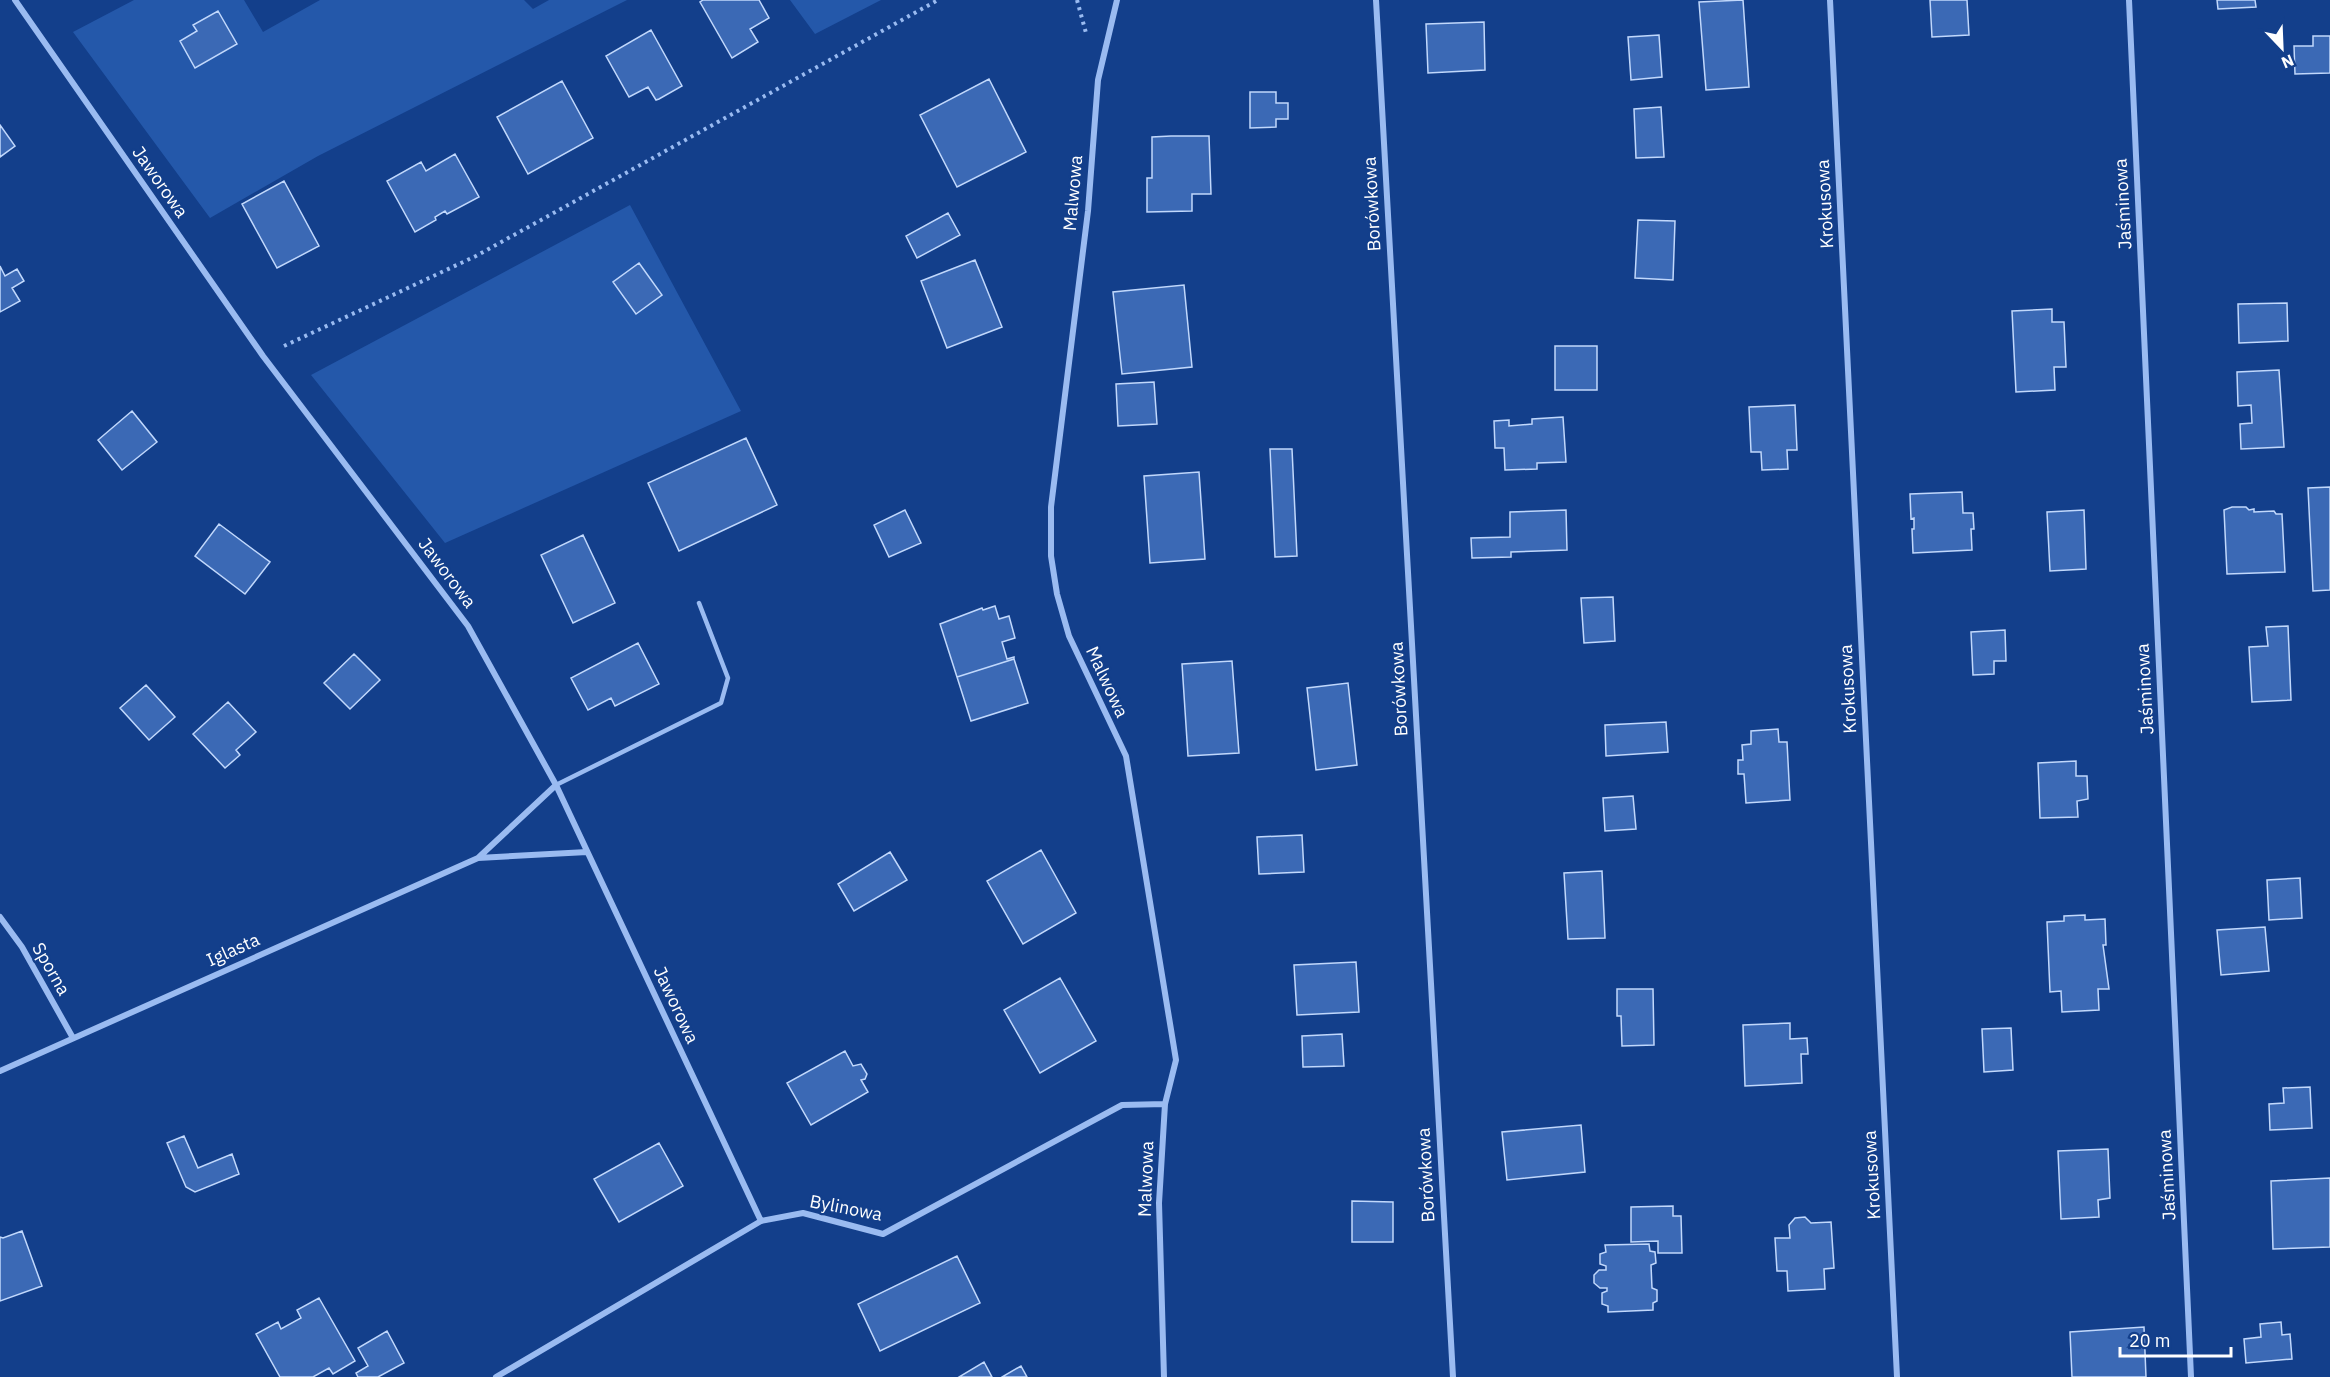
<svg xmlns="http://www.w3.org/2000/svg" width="2330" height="1377" viewBox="0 0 2330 1377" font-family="'IBM Plex Sans',sans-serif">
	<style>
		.green { fill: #2458aa }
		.building { fill: #3b69b5; stroke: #c1d8fc; stroke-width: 1.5 }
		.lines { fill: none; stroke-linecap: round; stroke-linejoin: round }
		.path { stroke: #9abbf1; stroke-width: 4; stroke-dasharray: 3 4.5; stroke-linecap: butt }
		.service { stroke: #9abbf1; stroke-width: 4.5 }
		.minor { stroke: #9abbf1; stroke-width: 6 }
		.labels { text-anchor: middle; stroke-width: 4.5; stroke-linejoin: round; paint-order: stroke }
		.street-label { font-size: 18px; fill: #fff; stroke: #133f8b }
	</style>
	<rect width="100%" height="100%" fill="#133f8b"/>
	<path class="green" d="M134 0H244L263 32 320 0H524L533 9 549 0H627L318 156 210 218 73 32Z
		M790 0H881L815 34Z
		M630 205 741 411 445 543 311 375Z"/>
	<path class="building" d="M703 0H759L769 18 750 29 758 42 732 58 700 2Z
		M1743 0 1749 87 1706 90 1699 2Z
		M1930 0H1967L1969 35 1932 37Z
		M2217 0H2255L2256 7 2218 9Z
		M218 11 237 44 195 68 180 41 197 31 193 25Z
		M1484 22 1485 70 1428 73 1426 24Z
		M651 30 682 86 659 99 656 100 648 87 629 97 606 56Z
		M1659 35 1662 77 1631 80 1628 37Z
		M2313 36H2330V73L2295 74 2294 46H2313Z
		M989 79 1026 152 957 187 920 115Z
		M562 81 593 138 528 174 497 117Z
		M1250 92H1276V103H1288V119H1276V127L1250 128Z
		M1661 107 1664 157 1636 158 1634 109Z
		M0 125 15 146 0 157Z
		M1171 136H1209L1211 194H1192V211L1147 212V178H1152V137Z
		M455 154 479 197 447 214 445 211 435 217 436 220 415 232 387 181 421 162 426 171Z
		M284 181 319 246 277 268 242 204Z
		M948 213 960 235 917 258 906 236Z
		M1638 220 1675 221 1673 280 1635 278Z
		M975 260 1002 327 947 348 921 281Z
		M639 263 662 295 636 314 613 282Z
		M0 266 5 276 17 269 24 281 12 288 20 301 0 312Z
		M1184 285 1192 367 1122 374 1113 292Z
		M2287 303 2288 341 2239 343 2238 304Z
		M2052 309V322H2064L2066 367H2054L2055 390 2016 392 2012 311Z
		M1555 346H1597V390H1555Z
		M2279 370 2284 447 2241 449 2240 424 2252 423 2251 405 2238 406 2237 372Z
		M1154 382 1157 424 1118 426 1116 384Z
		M1795 405 1797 450H1787L1788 469 1762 470 1761 452H1751L1749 407Z
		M132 411 157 442 122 470 98 440Z
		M1563 417 1566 462 1537 463V469L1505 470 1504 448H1495L1494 421 1509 420V426L1532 424V419Z
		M746 438 777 505 679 551 648 483Z
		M1270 449H1292L1297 556 1275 557Z
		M1199 472 1205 559 1150 563 1144 476Z
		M2330 487V590L2313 591 2308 488Z
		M1962 492 1963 513H1973L1974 529H1971L1972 550 1913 553 1912 529H1914V518L1911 519 1910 494Z
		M2232 507H2246L2249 510 2254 509V512L2274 511 2276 514H2282L2285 572 2227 574 2224 510Z
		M905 510 921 543 889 557 874 525Z
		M1566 510 1567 550 1511 552V557L1472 558 1471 538 1510 537V512Z
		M2084 510 2086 569 2050 571 2047 512Z
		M219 524 270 562 245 594 195 556Z
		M583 535 615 603 573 623 541 555Z
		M1613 597 1615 641 1584 643 1581 598Z
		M995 606 999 619 1009 616 1015 638 1002 642 1007 659 1014 657V659L957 677 940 624 982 608 983 610Z
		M2288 626 2291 700 2252 702 2249 647 2268 646 2266 627Z
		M2005 630 2006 661H1994V674L1973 675 1971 632Z
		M638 643 659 684 615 706 611 698 588 710 571 678Z
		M354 654 380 680 350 709 324 683Z
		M1014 659 1028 703 971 721 957 677Z
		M1232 661 1239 753 1188 756 1182 664Z
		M1348 683 1357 765 1316 770 1307 688Z
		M146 685 175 717 149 740 120 708Z
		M228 702 256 732 236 750 240 755 225 768 193 734Z
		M1666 722 1668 752 1606 756 1605 725Z
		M1778 729 1779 742H1787L1790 800 1746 803 1744 774H1738V760H1743L1742 745 1751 744V731Z
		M2076 761V776H2087L2088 799 2077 801 2078 817 2040 818 2038 763Z
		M1633 796 1636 829 1605 831 1603 798Z
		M1302 835 1304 872 1259 874 1257 837Z
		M1041 850 1076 913 1023 944 987 881Z
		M890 852 907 880 854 911 838 884Z
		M1602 871 1605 938 1568 939 1564 873Z
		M2300 878 2302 918 2269 920 2267 880Z
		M2085 915V920L2105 919 2106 945H2103L2109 989H2098L2099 1010 2062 1012 2061 991 2050 992 2047 922 2064 921V916Z
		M2265 927 2269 971 2221 975 2217 930Z
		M1356 962 1359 1012 1297 1015 1294 965Z
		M1060 978 1096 1041 1040 1073 1004 1010Z
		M1617 989H1653L1654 1045 1622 1046 1621 1016H1617Z
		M1790 1023V1039L1807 1038 1808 1054H1801L1802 1083 1745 1086 1743 1025Z
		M2011 1028 2013 1070 1984 1072 1982 1029Z
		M1342 1034 1344 1066 1303 1067 1302 1036Z
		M845 1051 853 1066 861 1064 867 1074 865 1079 861 1080 868 1092 811 1125 787 1083Z
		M2310 1087 2312 1128 2270 1130 2269 1104 2284 1103 2283 1088Z
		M1581 1125 1585 1172 1507 1180 1502 1132Z
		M184 1136 198 1168 232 1154 239 1174 195 1192 186 1187 167 1143Z
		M659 1143 683 1186 619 1222 594 1179Z
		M2108 1149 2110 1198 2098 1200 2099 1217 2061 1219 2058 1151Z
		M2330 1178V1247L2273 1249 2271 1181Z
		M1352 1201 1393 1202V1242H1352Z
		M1673 1206V1216H1681L1682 1253H1658V1241L1631 1242V1207Z
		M1805 1217 1811 1223 1831 1222 1834 1268 1824 1269 1825 1289 1788 1291 1787 1271H1777L1775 1238H1790L1789 1225 1795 1218Z
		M22 1231 42 1286 0 1301V1237L3 1238Z
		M1649 1244 1650 1251 1655 1252 1656 1263 1651 1265 1652 1288 1657 1290V1301L1653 1303V1310L1608 1312V1306L1602 1304V1293L1607 1291V1288H1600L1594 1283V1275L1599 1270H1606V1266L1600 1264V1254L1606 1252 1605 1245Z
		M957 1256 980 1303 880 1351 858 1304Z
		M319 1298 355 1361 333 1374 329 1368 313 1377H280L256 1334 278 1322 281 1329 301 1318 297 1310Z
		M2281 1322 2282 1335 2290 1334 2292 1359 2246 1363 2244 1339 2261 1337 2260 1324Z
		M2144 1327 2146 1377H2072L2070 1332Z
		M387 1331 404 1363 378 1377H358L356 1373 368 1366 358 1348Z
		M984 1362 992 1377H959Z
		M1021 1366 1027 1377H1002Z"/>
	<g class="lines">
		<path class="path" d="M1077 0 1086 33
			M284 346 476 256 938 0"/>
		<path class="service" d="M556 785 721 703 728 678 699 603"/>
		<path class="minor" d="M15 0 263 356 468 626 556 785 761 1221
			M1117 0 1098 80 1088 211 1051 507V556L1057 594 1069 636 1126 756 1176 1060 1165 1104 1159 1203 1164 1377
			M1376 0 1453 1377
			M1830 0 1897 1377
			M2129 0 2191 1377
			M478 858 556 785
			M0 917 22 947 73 1038
			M0 1071 478 858 587 852
			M496 1377 761 1221 803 1213 883 1234 1122 1105 1165 1104"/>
	</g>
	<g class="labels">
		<g class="street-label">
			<text transform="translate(160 182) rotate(55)" y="6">Jaworowa</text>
			<text transform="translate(1073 193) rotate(-85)" y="6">Malwowa</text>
			<text transform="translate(1372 204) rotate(-93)" y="6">Borówkowa</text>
			<text transform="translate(1825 204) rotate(-93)" y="6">Krokusowa</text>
			<text transform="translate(2123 204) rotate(-93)" y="6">Jaśminowa</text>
			<text transform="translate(447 573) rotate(53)" y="6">Jaworowa</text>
			<text transform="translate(1107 682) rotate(65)" y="6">Malwowa</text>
			<text transform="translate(1399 689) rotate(-93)" y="6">Borówkowa</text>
			<text transform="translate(1848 689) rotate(-93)" y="6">Krokusowa</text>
			<text transform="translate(2145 689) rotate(-93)" y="6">Jaśminowa</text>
			<text transform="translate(233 950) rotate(-24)" y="6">Iglasta</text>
			<text transform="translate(51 969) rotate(60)" y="6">Sporna</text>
			<text transform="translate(676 1005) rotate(65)" y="6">Jaworowa</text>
			<text transform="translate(1426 1175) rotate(-93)" y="6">Borówkowa</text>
			<text transform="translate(1872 1175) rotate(-93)" y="6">Krokusowa</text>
			<text transform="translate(2167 1175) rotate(-93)" y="6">Jaśminowa</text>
			<text transform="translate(1146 1179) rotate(-88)" y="6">Malwowa</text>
			<text transform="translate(846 1208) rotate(11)" y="6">Bylinowa</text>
		</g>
	</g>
	<g transform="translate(2282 48) rotate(157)" stroke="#133f8b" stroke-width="4.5" paint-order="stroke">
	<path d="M0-4.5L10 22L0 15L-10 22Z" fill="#ffffff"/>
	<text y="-9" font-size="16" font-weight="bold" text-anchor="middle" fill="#ffffff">N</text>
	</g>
	<path d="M2120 1347v9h111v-9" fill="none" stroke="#ffffff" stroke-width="3"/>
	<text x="2129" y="1347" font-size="18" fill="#ffffff" stroke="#133f8b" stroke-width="4.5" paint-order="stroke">20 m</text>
</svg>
